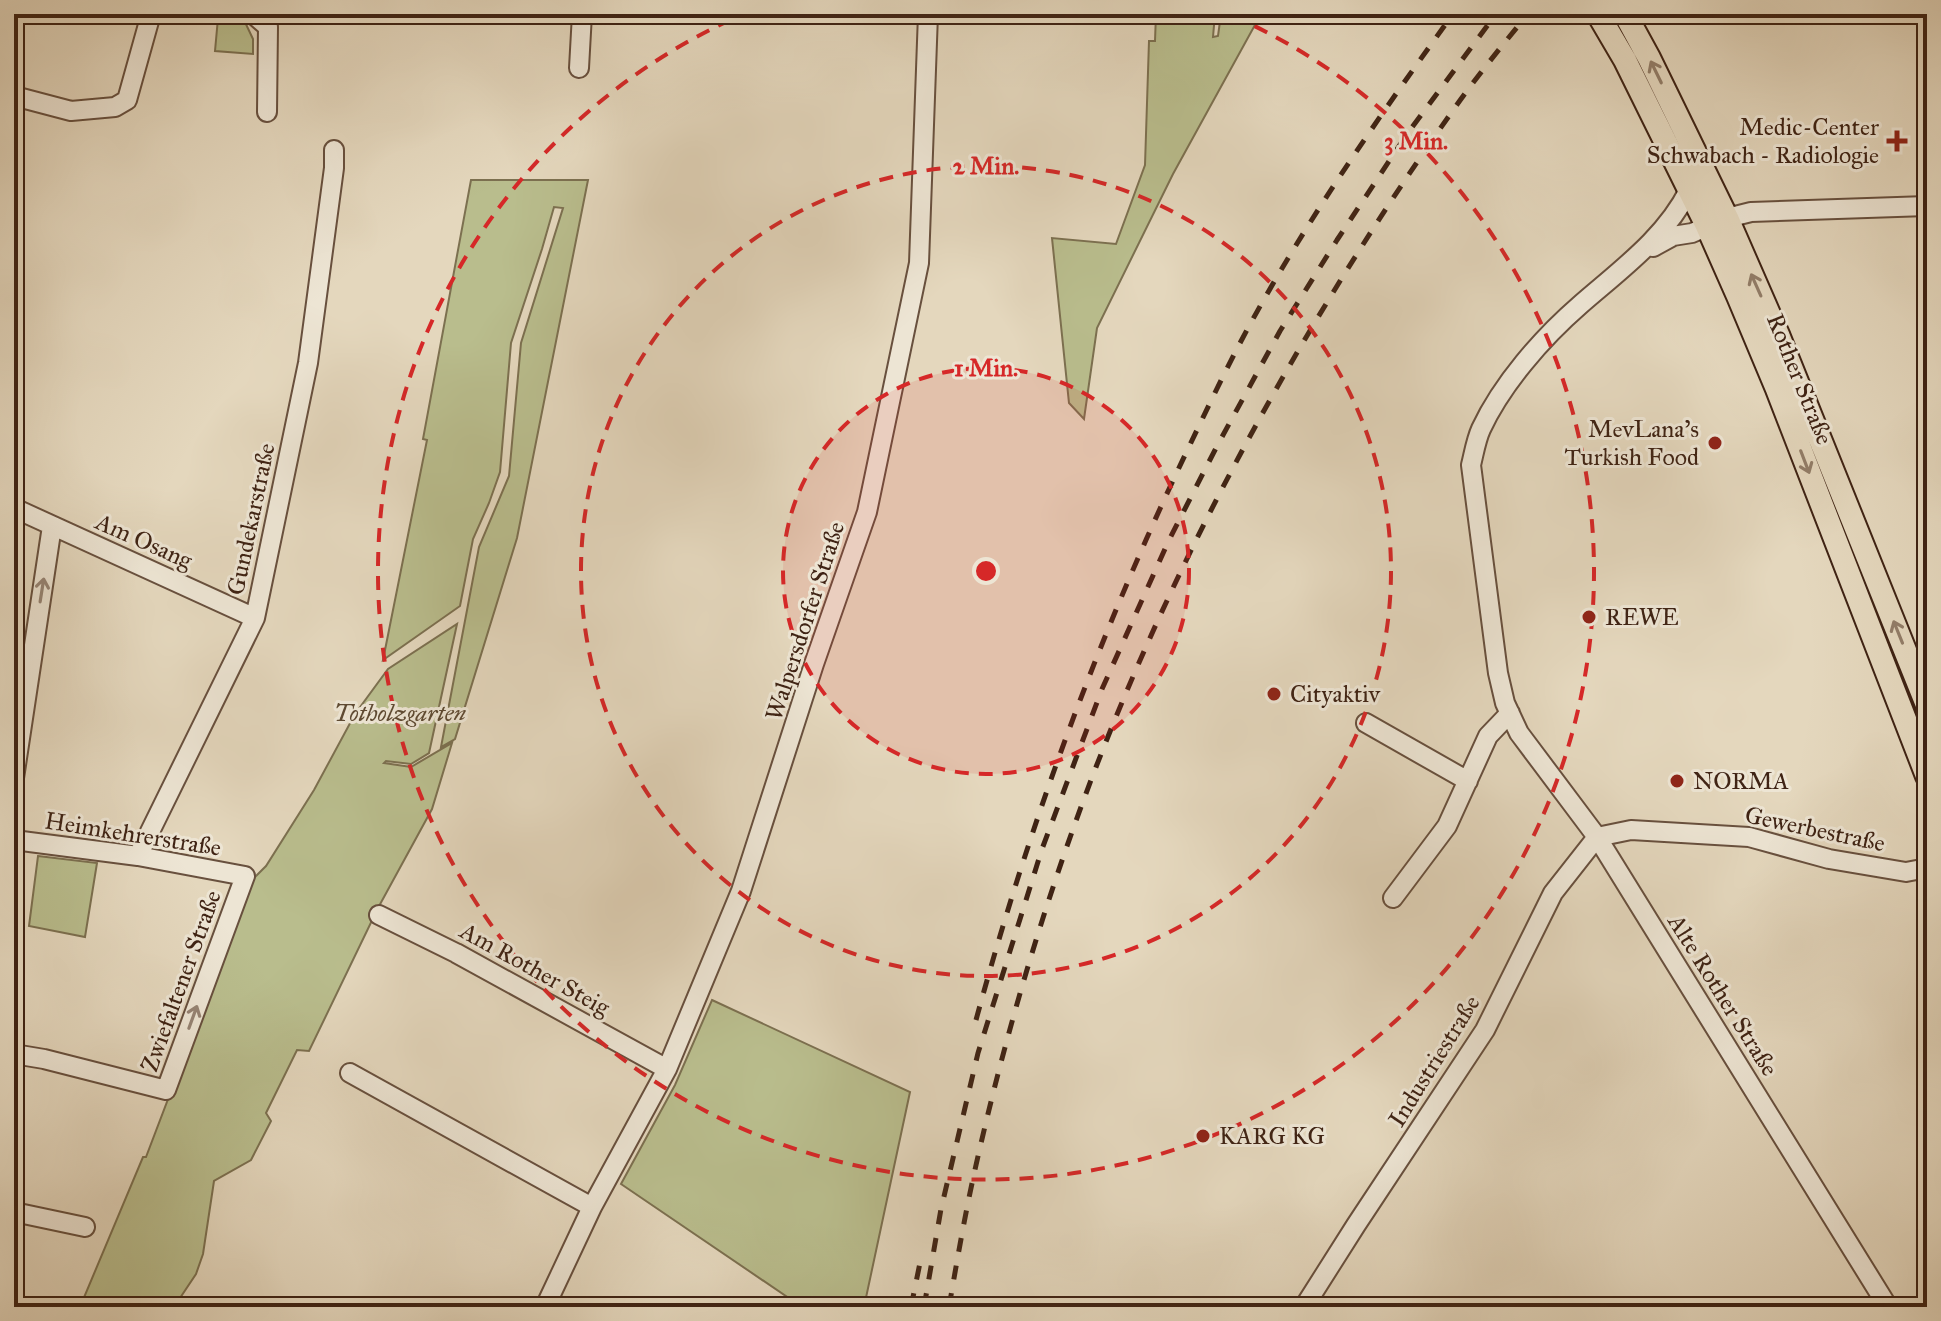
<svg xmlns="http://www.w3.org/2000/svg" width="1941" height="1321" viewBox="0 0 1941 1321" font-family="'IM FELL Great Primer',serif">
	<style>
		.green { fill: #b9bd8d; stroke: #7c7050; stroke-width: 2 }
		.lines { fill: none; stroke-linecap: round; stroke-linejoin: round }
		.minor-casing { stroke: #68503e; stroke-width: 22 }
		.major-casing { stroke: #3f2314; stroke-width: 26 }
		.minor { stroke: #ede5d4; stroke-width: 18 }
		.major { stroke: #e4d7bd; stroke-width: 22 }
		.rail { stroke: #3f2314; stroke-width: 5; stroke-dasharray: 14 14; stroke-linecap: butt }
		.oneway { stroke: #927d68 }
		.oneway2 { stroke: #968474 }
		.ring { fill: none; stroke: #d62828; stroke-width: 4; stroke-dasharray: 14 10 }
		.poi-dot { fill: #8f2418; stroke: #ede5d4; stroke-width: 3 }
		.labels { text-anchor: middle; stroke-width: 6; stroke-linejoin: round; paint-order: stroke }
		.poi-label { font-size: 24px; fill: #3f2314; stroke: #ede5d4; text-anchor: start }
		.street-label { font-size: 24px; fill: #3f2314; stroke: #ede5d4 }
		.park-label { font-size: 24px; font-style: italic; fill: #5e4a32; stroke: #ede5d4 }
		.centre { fill: #d62828; stroke: #ede5d4; stroke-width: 4 }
		.ring-label { font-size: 24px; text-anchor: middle; font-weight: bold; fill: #d62828; stroke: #ede5d4; stroke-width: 6; stroke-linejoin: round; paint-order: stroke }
	</style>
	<rect width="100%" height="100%" fill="#e4d7bd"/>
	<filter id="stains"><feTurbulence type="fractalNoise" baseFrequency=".0025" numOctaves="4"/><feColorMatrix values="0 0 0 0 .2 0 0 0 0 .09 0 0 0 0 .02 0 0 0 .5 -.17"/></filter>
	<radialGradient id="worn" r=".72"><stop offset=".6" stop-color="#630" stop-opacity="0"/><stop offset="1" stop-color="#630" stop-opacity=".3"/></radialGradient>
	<path class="green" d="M1156 14H1215L1213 37 1218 36 1221 14H1261L1173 174 1097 328 1084 419 1069 403 1052 238 1116 244 1145 165 1149 41H1155Z
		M218 18 244 20 253 39V54L215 51Z
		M471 180H588L517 538 455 739 441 747 479 547 509 476 521 343 563 208 554 207 542 249 511 343 500 472 489 503 473 539 460 606 383 660 427 440 423 439Z
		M457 624 429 753 411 764 386 761 384 763 411 767 452 743 432 809 378 908 309 1051 297 1050 266 1113 271 1121 251 1160 214 1181 203 1254 196 1274 174 1307H80L143 1157H146L251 881 266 866 314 790 355 714 388 669Z
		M38 856 97 863 85 937 29 926Z
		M712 1000 910 1092 864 1307H802L621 1184 675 1085Z"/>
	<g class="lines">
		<g class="minor-casing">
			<path id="minor" d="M253 14 268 27 267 112
				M579 68 582 14
				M14 96 71 111 115 107 127 100 151 14
				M1689 190C1665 238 1620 270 1580 305 1542 338 1502 384 1481 429 1476 440 1474 453 1471 465L1498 673 1505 703 1519 733 1597 837 1888 1307
				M1653 247 1673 236 1692 233 1727 218 1751 212 1927 206
				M14 508 255 618
				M1366 723 1468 781
				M14 778 52 526
				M14 840 138 856 245 876 166 1090 44 1059 14 1054
				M138 856 255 618 308 363 334 168V150
				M1393 898 1447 826 1488 736 1510 713
				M379 915 456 953 667 1069
				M350 1073 592 1207
				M14 1212 85 1227
				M545 1307 592 1207 667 1069 741 891 814 664 867 512 919 263 928 14
				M1304 1307 1356 1225 1485 1030 1553 893 1597 837 1631 830 1749 837 1829 859 1906 872 1927 868"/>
		</g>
		<g class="major-casing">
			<path id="major" d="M1598 14 1625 60 1707 226 1738 296 1777 389 1927 776
				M1625 14 1649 58 1727 218 1779 337 1927 705"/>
		</g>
		<use href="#minor" class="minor"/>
		<use href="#major" class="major"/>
		<path class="rail" d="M976 1020C1029 825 1099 635 1186 453 1206 411 1226 369 1248 328 1308 218 1380 115 1453 14
			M911 1307 922 1253
			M924 1307 941 1209 978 1053 1042 849 1102 689 1169 540 1217 446 1280 331 1337 240 1407 134 1496 14
			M949 1307C958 1255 967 1203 979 1152 1009 1021 1048 892 1096 767 1187 532 1315 304 1461 99 1482 70 1505 42 1528 14"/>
	</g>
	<defs><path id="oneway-shaft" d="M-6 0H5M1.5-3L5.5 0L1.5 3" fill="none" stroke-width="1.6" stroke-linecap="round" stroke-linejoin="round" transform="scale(2)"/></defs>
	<g class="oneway">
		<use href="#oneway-shaft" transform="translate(1656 72) rotate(-116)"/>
		<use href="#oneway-shaft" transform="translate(1756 285) rotate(-114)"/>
		<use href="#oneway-shaft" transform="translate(1805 462) rotate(69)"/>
		<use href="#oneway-shaft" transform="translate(1898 632) rotate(-112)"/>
	</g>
	<g class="oneway2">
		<use href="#oneway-shaft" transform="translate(42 590) rotate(-81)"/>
		<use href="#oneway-shaft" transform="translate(193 1017) rotate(-70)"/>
	</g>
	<circle cx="986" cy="571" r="203" fill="#d62828" fill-opacity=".12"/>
	<g class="ring">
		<circle cx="986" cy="571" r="203"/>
		<circle cx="986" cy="571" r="405"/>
		<path d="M1233 16A608 608 0 1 1 739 16"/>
	</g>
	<g class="poi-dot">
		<path d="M1893 129h8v8h8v8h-8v8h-8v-8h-8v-8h8z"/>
		<circle cx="1715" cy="443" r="8"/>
		<circle cx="1589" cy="617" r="8"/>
		<circle cx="1274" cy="694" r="8"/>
		<circle cx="1677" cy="781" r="8"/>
		<circle cx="1203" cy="1136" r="8"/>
	</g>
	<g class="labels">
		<g class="poi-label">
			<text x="1879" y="135" text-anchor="end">Medic-Center<tspan x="1879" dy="28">Schwabach - Radiologie</tspan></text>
			<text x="1699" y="437" text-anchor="end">MevLana’s<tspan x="1699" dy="28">Turkish Food</tspan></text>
			<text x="1605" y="625">REWE</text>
			<text x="1290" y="702">Cityaktiv</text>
			<text x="1693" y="789">NORMA</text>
			<text x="1219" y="1144">KARG KG</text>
		</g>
		<g class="street-label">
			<text transform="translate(1800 379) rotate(68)" y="8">Rother Straße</text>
			<text transform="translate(251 519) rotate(-78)" y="8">Gundekarstraße</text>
			<text transform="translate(144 541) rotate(24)" y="8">Am Osang</text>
			<text transform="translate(805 621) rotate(-72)" y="8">Walpersdorfer Straße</text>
			<text transform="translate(1815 829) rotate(12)" y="8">Gewerbestraße</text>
			<text transform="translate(133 834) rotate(9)" y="8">Heimkehrerstraße</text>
			<text transform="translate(535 969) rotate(29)" y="8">Am Rother Steig</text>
			<text transform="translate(181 981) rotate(-70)" y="8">Zwiefaltener Straße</text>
			<text transform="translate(1723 995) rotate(58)" y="8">Alte Rother Straße</text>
			<text transform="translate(1434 1061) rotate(-58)" y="8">Industriestraße</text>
		</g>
		<g class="park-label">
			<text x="400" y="721">Totholzgarten</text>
		</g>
	</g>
	<circle cx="986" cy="571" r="12" class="centre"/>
	<g class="ring-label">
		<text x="1416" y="149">3 Min.</text>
		<text x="986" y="174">2 Min.</text>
		<text x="986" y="376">1 Min.</text>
	</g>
	<rect width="1941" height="1321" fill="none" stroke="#e4d7bd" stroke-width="48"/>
	<rect x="16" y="16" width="1909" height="1289" fill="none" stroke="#3f2314" stroke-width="4"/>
	<rect x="24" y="24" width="1893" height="1273" fill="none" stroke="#3f2314" stroke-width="2"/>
	<rect width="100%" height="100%" filter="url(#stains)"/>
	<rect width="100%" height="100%" fill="url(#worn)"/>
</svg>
